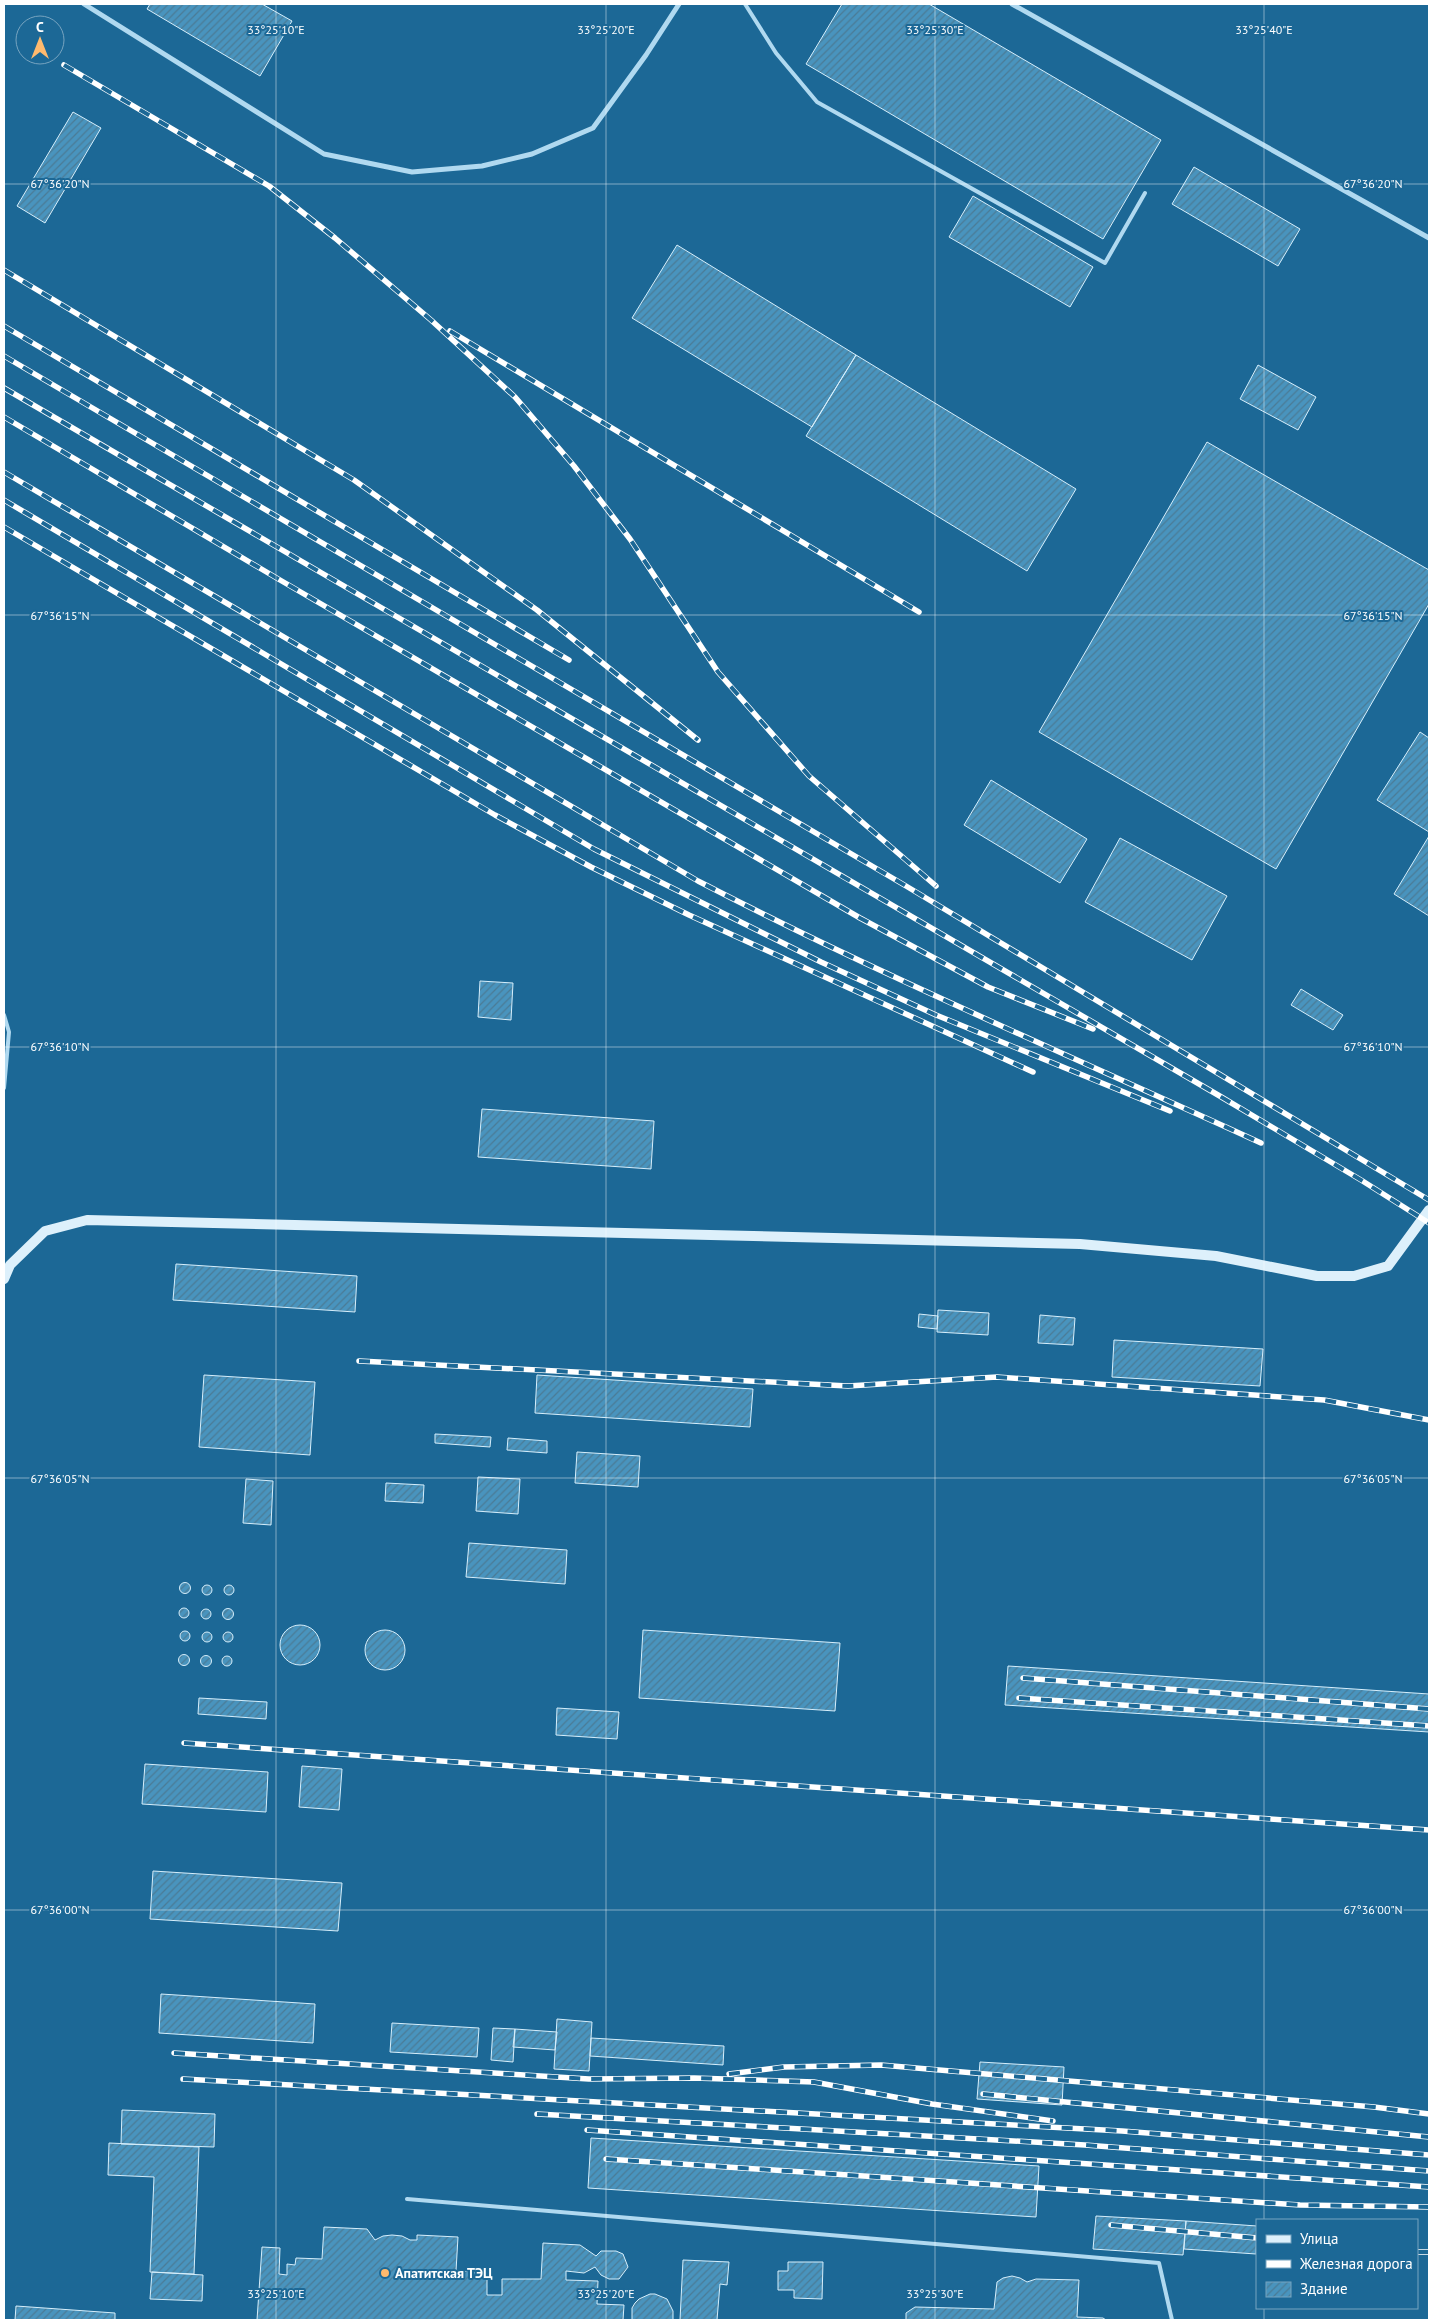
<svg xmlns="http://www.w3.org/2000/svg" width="1433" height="2324" viewBox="0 0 1433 2324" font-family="'PT Sans',sans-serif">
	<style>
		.building { fill: url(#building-hatch); stroke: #d6eefb }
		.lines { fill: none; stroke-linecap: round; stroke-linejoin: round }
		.lane { stroke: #b0d9f0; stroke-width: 4 }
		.street { stroke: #b0d9f0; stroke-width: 5 }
		.secondary { stroke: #ddf0fb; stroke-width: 10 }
		.rail-casing { stroke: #fff; stroke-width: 5.5 }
		.rail { stroke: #1c6896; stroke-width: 4; stroke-dasharray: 11; stroke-linecap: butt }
		.ticks { fill: none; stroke: #fff; stroke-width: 1; stroke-opacity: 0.45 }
		.poi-dot { fill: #ffba6e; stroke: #1c6896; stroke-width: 2 }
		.labels { text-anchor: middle; stroke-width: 4; stroke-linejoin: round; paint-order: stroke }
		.poi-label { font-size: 14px; font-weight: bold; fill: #fff; stroke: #1c6896; text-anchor: start }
		.ticks-label { font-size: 12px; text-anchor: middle; fill: #fff; stroke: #1c6896; stroke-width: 4; stroke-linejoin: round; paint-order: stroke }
	</style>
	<defs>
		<pattern id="building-hatch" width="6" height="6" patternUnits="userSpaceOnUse" patternTransform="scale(1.25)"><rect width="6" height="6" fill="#4994be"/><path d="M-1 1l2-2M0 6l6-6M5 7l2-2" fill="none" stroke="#4a7b96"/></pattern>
	</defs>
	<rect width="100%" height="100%" fill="#1c6896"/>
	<path class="building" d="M150 4H262L292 21 260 76 147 9Z
		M842 4H929L1161 140 1103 239 806 64Z
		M73 112 101 128 45 223 17 206Z
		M1194 167 1300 229 1278 266 1172 204Z
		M973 196 1093 267 1070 307 949 237Z
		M677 245 856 355 812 427 632 318Z
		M856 355 1076 489 1027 571 806 436Z
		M1258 365 1316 397 1298 430 1240 399Z
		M1207 442 1429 570V604L1276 869 1039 732Z
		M1420 732 1429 738V832L1377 800Z
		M991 780 1087 839 1060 883 964 825Z
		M1429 836V916L1394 894Z
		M1120 838 1227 896 1192 960 1085 902Z
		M480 981 513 983 511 1020 478 1017Z
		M1301 989 1343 1015 1333 1030 1291 1005Z
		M482 1109 654 1121 651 1169 478 1157Z
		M176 1264 357 1276 355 1312 173 1300Z
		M938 1310 989 1313 988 1335 937 1332Z
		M919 1314 938 1316 937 1329 918 1327Z
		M1040 1315 1075 1318 1073 1345 1038 1343Z
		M1114 1340 1263 1349 1260 1386 1112 1377Z
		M204 1375 315 1382 310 1455 199 1447Z
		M537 1375 753 1389 750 1427 535 1413Z
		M435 1434 491 1437 490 1447 435 1443Z
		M508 1438 547 1441V1453L507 1450Z
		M577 1452 640 1456 638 1487 575 1483Z
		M478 1477 520 1479 518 1514 476 1511Z
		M246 1479 273 1481 271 1525 243 1523Z
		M386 1483 424 1485 423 1503 385 1501Z
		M469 1543 567 1550 565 1584 466 1577Z
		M179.5 1588a5.5 5.5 0 1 1 11 0a5.5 5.5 0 1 1-11 0Z
		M224 1590a5 5 0 1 1 10 0a5 5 0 1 1-10 0Z
		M202 1590a5 5 0 1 1 10 0a5 5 0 1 1-10 0Z
		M179 1613a5 5 0 1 1 10 0a5 5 0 1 1-10 0Z
		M222.5 1614a5.5 5.5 0 1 1 11 0a5.5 5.5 0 1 1-11 0Z
		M201 1614a5 5 0 1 1 10 0a5 5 0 1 1-10 0Z
		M280 1645a20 20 0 1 1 40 0a20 20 0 1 1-40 0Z
		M643 1630 840 1643 835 1711 639 1698Z
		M365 1650a20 20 0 1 1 40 0a20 20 0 1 1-40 0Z
		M180 1636a5 5 0 1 1 10 0a5 5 0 1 1-10 0Z
		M223 1637a5 5 0 1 1 10 0a5 5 0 1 1-10 0Z
		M202 1637a5 5 0 1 1 10 0a5 5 0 1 1-10 0Z
		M178.5 1660a5.5 5.5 0 1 1 11 0a5.5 5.5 0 1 1-11 0Z
		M200.5 1661a5.5 5.5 0 1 1 11 0a5.5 5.5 0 1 1-11 0Z
		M222 1661a5 5 0 1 1 10 0a5 5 0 1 1-10 0Z
		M1008 1666 1429 1694V1732L1005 1705Z
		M199 1698 267 1702 266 1719 198 1714Z
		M557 1708 619 1712 617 1739 556 1735Z
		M145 1764 268 1772 266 1812 142 1804Z
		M302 1766 342 1769 339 1810 299 1807Z
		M153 1871 342 1883 338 1931 150 1919Z
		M161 1994 315 2004 313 2043 159 2033Z
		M557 2019 592 2022 589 2071 554 2069Z
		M392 2023 479 2028 477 2057 390 2052Z
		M493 2028 515 2029 513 2062 491 2060Z
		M515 2029 557 2032 555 2050 513 2047Z
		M591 2038 724 2046 723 2065 590 2056Z
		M980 2062 1064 2067 1062 2105 977 2099Z
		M122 2110 215 2114 214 2147 121 2144Z
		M591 2138 1039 2166 1036 2217 588 2188Z
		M109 2143 199 2147 194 2274 150 2272 154 2177 108 2175Z
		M1096 2216 1186 2221 1183 2255 1093 2249Z
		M1186 2221 1257 2226 1256 2254 1184 2249Z
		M324 2227 367 2229 375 2240 383 2236 392 2235 402 2236 410 2240H417V2235L458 2237 456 2271 482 2272 487 2277V2295H502V2279H541L543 2243 580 2245 596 2256 601 2251H616L623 2254 628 2267 619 2279H609L601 2275 595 2267 584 2273 566 2271V2280L598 2281 597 2304 624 2305 623 2320H257L262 2247 280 2248 279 2274 287 2275V2264L295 2265 296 2258 322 2259Z
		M683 2260 729 2262 727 2285 720 2284 717 2320H680Z
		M788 2262H823L822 2299 794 2298V2290H778V2271H788Z
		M152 2272 203 2275 202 2301 150 2299Z
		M1012 2276 1020 2278 1027 2282 1036 2279 1079 2280 1077 2317 1103 2318 1106 2320H906V2313L915 2307 994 2309 997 2282 1003 2278Z
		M650 2294H655L667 2299 673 2311V2320H632V2308L635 2303 639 2299Z
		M16 2306 115 2313V2320H15Z"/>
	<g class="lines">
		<path class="lane" d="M745 4 776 53 817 102 1105 263 1145 193
			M4 1015 9 1032 4 1088
			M407 2199 1159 2263 1172 2320"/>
		<path class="street" d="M84 4 324 154 412 172 482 166 532 154 593 128 646 55 679 4
			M1012 4 1429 238"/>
		<path class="secondary" d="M4 1279 10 1265 45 1231 87 1220 1080 1244 1216 1256 1317 1276H1354L1388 1266 1429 1210"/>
		<g class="rail-casing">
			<path id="rail" d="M64 65 269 186 335 238 431 320 515 397 574 466 630 539 718 672 809 776 936 886
				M4 270 354 480 537 610 698 740
				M4 326 569 660
				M450 331 919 612
				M4 356 906 886 1429 1200
				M4 388 1218 1095 1361 1180 1429 1223
				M4 417 280 580 860 918 988 987 1093 1029
				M4 472 698 881C882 976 1073 1057 1261 1143
				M4 500 594 849 821 962 936 1015 1170 1111
				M4 527 495 815 591 867 689 915 1033 1072
				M359 1361 848 1386 997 1377 1324 1400 1429 1420
				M1023 1678 1429 1709
				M1019 1698 1429 1726
				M184 1743 1429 1830
				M174 2053 589 2079 694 2078 814 2082 932 2104 1053 2121
				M729 2074 784 2067 881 2065 1374 2107 1429 2114
				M183 2079 1122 2131 1429 2155
				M983 2094 1429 2137
				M537 2114 1085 2145 1429 2171
				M587 2130 1429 2187
				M606 2159 1300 2205 1429 2207
				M1111 2225 1257 2238
				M1417 2252H1429"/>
		</g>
		<use href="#rail" class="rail"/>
	</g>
	<path class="ticks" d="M276 4V2320M606 4V2320M935 4V2320M1264 4V2220M4 184H1429M4 615H1429M4 1047H1429M4 1478H1429M4 1910H1429M1264 2308V2320"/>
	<circle class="poi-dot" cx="385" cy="2273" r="5"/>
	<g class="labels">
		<g class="poi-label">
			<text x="395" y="2278">Апатитская ТЭЦ</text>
		</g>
	</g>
	<g class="ticks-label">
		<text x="276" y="34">33°25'10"E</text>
		<text x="606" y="34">33°25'20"E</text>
		<text x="935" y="34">33°25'30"E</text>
		<text x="1264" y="34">33°25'40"E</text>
		<text x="60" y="188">67°36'20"N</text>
		<text x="1373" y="188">67°36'20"N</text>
		<text x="60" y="620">67°36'15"N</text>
		<text x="1373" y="620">67°36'15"N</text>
		<text x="60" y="1051">67°36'10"N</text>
		<text x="1373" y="1051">67°36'10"N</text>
		<text x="60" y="1483">67°36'05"N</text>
		<text x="1373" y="1483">67°36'05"N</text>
		<text x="60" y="1914">67°36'00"N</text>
		<text x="1373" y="1914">67°36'00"N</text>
		<text x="276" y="2298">33°25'10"E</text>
		<text x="606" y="2298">33°25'20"E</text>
		<text x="935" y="2298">33°25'30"E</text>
	</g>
	<rect width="1433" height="2324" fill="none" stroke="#ffffff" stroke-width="10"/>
	<rect x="1256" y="2219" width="162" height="90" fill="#1c6896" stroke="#77a4c0"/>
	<rect x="1266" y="2235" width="25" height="8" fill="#ddf0fb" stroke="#77a4c0"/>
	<text x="1300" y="2244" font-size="15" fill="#ffffff">Улица</text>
	<rect x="1266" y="2260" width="25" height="8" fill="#ffffff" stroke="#77a4c0"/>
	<text x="1300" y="2269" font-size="15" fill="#ffffff">Железная дорога</text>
	<rect x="1266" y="2282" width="25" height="15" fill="url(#building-hatch)" stroke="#77a4c0"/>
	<text x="1300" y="2294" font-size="15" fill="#ffffff">Здание</text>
	<g transform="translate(40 40)"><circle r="24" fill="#1c6896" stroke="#77a4c0"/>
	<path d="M0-4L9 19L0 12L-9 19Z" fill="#ffba6e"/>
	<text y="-8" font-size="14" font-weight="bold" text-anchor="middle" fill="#ffffff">С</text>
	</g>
</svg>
